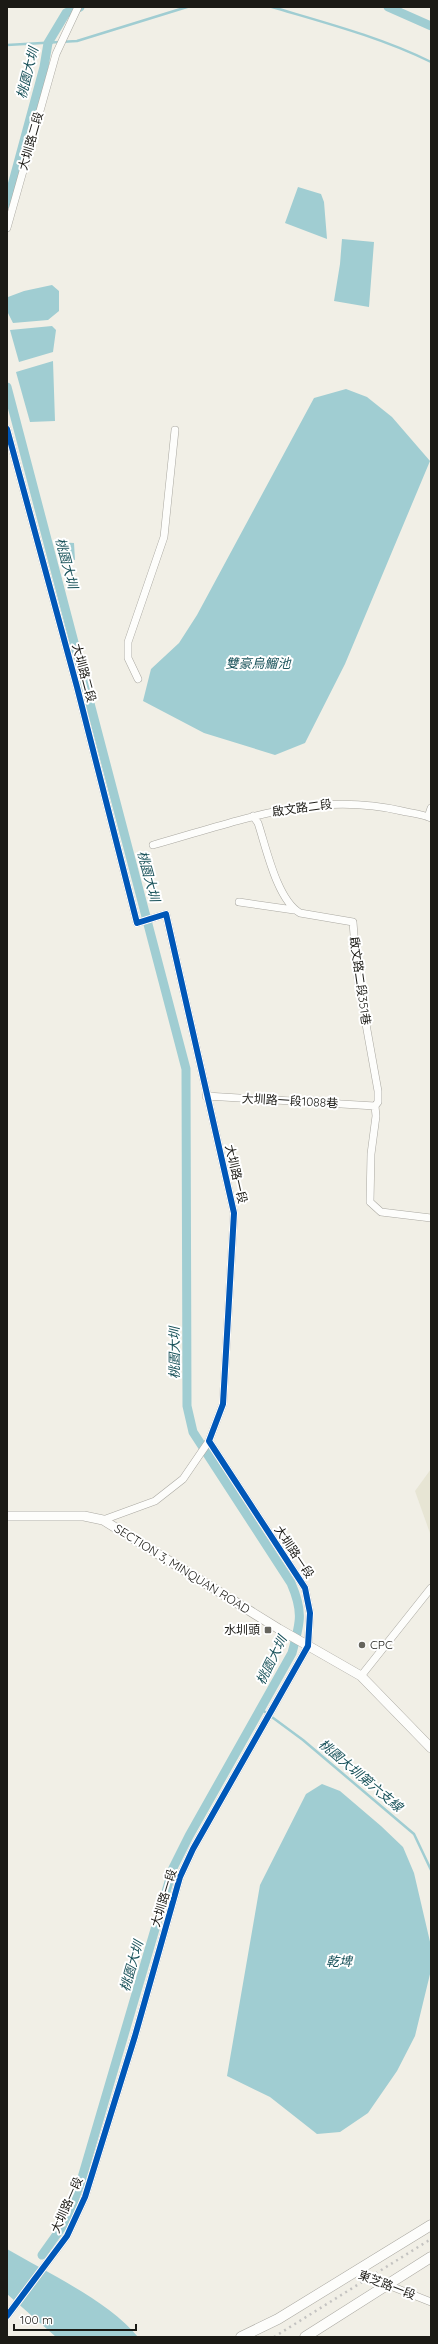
<svg xmlns="http://www.w3.org/2000/svg" width="438" height="2344" viewBox="0 0 438 2344" font-family="Quicksand,'Noto Sans TC',sans-serif">
	<style>
		.built { fill: #e7e5d4 }
		.water { fill: #a0cdd2 }
		.lines { fill: none; stroke-linecap: round; stroke-linejoin: round }
		.stream { stroke: #a0cdd2; stroke-width: 2.5 }
		.canal { stroke: #a0cdd2; stroke-width: 9 }
		.minor-casing { stroke: #aaa8a1; stroke-width: 8 }
		.tertiary-casing { stroke: #aaa8a1; stroke-width: 10 }
		.secondary-casing { stroke: #aaa8a1; stroke-width: 11 }
		.minor { stroke: #fdfdfb; stroke-width: 7 }
		.tertiary { stroke: #fdfdfb; stroke-width: 9 }
		.secondary { stroke: #fdfdfb; stroke-width: 10 }
		.rail { stroke: #c4c3c1; stroke-width: 2.5; stroke-dasharray: 2 4; stroke-linecap: butt }
		.cycleway-casing { stroke: #fff; stroke-width: 8 }
		.cycleway { stroke: #0057b8; stroke-width: 6 }
		.poi-dot { fill: #66655e; stroke: #fff; stroke-width: 1.5 }
		.labels { text-anchor: middle; stroke-width: 4; stroke-linejoin: round; paint-order: stroke }
		.street-label { font-size: 12px; fill: #1b1a15; stroke: #fff }
		.poi-label { font-size: 12px; fill: #1b1a15; stroke: #fff; text-anchor: end }
		.water-label { font-size: 13px; font-style: italic; fill: #19525a; stroke: #fff }
	</style>
	<rect width="100%" height="100%" fill="#f1efe6"/>
	<path class="built" d="M431 1469V1536L415 1491Z"/>
	<path class="water" d="M298 187 321 194 324 202 327 239 285 223Z
		M342 239 374 242 369 307 334 301 340 264Z
		M52 285 59 291V311L48 320 13 323 7 311 8 297 24 291Z
		M52 326 56 330 53 352 19 362 10 330Z
		M53 361 55 421 30 422 16 372Z
		M346 389 367 397 392 417 430 461 345 664 305 743 275 755 204 733 143 701 151 669 179 643 197 615 314 398Z
		M58 542 74 543 75 560 61 558Z
		M322 1784 340 1791 381 1826 403 1847 414 1873 431 1946V1970L415 2036 397 2071 368 2113 340 2132 317 2134 270 2097 227 2076 260 1885 306 1794Z
		M7 2249C46 2272 110 2302 138 2337H56L7 2294Z"/>
	<g class="lines">
		<path class="stream" d="M272 7C326 23 380 37 431 62
			M7 45 77 41 187 7
			M261 1709 303 1740 414 1834 431 1870"/>
		<path class="canal" d="M388 7 431 26
			M7 204 44 67 48 43 66 13 80 7
			M7 387 186 1069 187 1406 193 1432 291 1583C304 1613 300 1623 292 1653L189 1836 173 1868 81 2181 67 2220 42 2255"/>
		<g class="minor-casing">
			<path id="minor" d="M7 228 56 54 78 7
				M7 429 77 687 137 923 166 914 234 1213 223 1404 209 1441 305 1588 310 1613 308 1646 193 1849 180 1877 135 2036 85 2197 67 2236 7 2316
				M138 679 128 658V642L164 537 175 430
				M253 816 258 823C266 847 277 900 300 913L353 922 357 974 378 1091V1102L375 1106
				M428 817 431 808
				M153 845C236 822 314 790 402 811 411 813 422 814 431 818
				M239 902 294 910
				M206 1096 375 1106
				M375 1106 376 1116 371 1154 370 1202 381 1212 431 1218
				M103 1520 155 1501 183 1479 209 1441
				M361 1676 431 1588
				M351 2273 355 2272 431 2302"/>
		</g>
		<g class="tertiary-casing">
			<path id="tertiary" d="M7 1516H84L103 1520 279 1629 361 1676 431 1748"/>
		</g>
		<g class="secondary-casing">
			<path id="secondary" d="M241 2337 278 2319 431 2225
				M305 2337 431 2257"/>
		</g>
		<use href="#minor" class="minor"/>
		<use href="#tertiary" class="tertiary"/>
		<use href="#secondary" class="secondary"/>
		<path class="rail" d="M274 2337 431 2239"/>
		<g class="cycleway-casing">
			<path id="cycleway" d="M7 429 77 687 137 923 166 914 234 1213 223 1404 209 1441 305 1588 310 1613 308 1646 193 1849 180 1877 135 2036 85 2197 67 2236 7 2316"/>
		</g>
		<use href="#cycleway" class="cycleway"/>
	</g>
	<g class="poi-dot">
		<rect x="264" y="1626" width="8" height="8" rx="2"/>
		<circle cx="362" cy="1645" r="4"/>
	</g>
	<g class="labels">
		<g class="street-label">
			<text transform="translate(31 141) rotate(-74)" y="4">大圳路二段</text>
			<text transform="translate(84 673) rotate(75)" y="4">大圳路二段</text>
			<text transform="translate(302 808) rotate(-8)" y="4">啟文路二段</text>
			<text transform="translate(360 981) rotate(82)" y="4">啟文路二段351巷</text>
			<text transform="translate(290 1101) rotate(3)" y="4">大圳路一段1088巷</text>
			<text transform="translate(236 1174) rotate(77)" y="4">大圳路一段</text>
			<text transform="translate(294 1552) rotate(56)" y="4">大圳路一段</text>
			<text transform="translate(182 1569) rotate(32)" y="4">SECTION 3, MINQUAN ROAD</text>
			<text transform="translate(164 1898) rotate(-73)" y="4">大圳路一段</text>
			<text transform="translate(67 2205) rotate(-66)" y="4">大圳路一段</text>
			<text transform="translate(387 2285) rotate(21)" y="4">東芝路一段</text>
		</g>
		<g class="poi-label">
			<text x="260" y="1634">水圳頭</text>
			<text x="370" y="1649" text-anchor="start">CPC</text>
		</g>
		<g class="water-label">
			<text transform="translate(27 73) rotate(-76)" y="5">桃園大圳</text>
			<text transform="translate(67 563) rotate(75)" y="5">桃園大圳</text>
			<text x="258" y="668">雙豪烏鰡池</text>
			<text transform="translate(149 876) rotate(75)" y="5">桃園大圳</text>
			<text transform="translate(174 1353) rotate(-90)" y="5">桃園大圳</text>
			<text transform="translate(271 1660) rotate(-64)" y="5">桃園大圳</text>
			<text transform="translate(361 1775) rotate(40)" y="5">桃園大圳第六支線</text>
			<text x="339" y="1966">乾埤</text>
			<text transform="translate(131 1966) rotate(-74)" y="5">桃園大圳</text>
		</g>
	</g>
	<rect width="438" height="2344" fill="none" stroke="#1b1a15" stroke-width="16"/>
	<path d="M14 2324v6h122v-6" fill="none" stroke="#1b1a15" stroke-width="2"/>
	<text x="20" y="2324" font-size="12" fill="#1b1a15" stroke="#ffffff" stroke-width="3" paint-order="stroke">100 m</text>
</svg>
